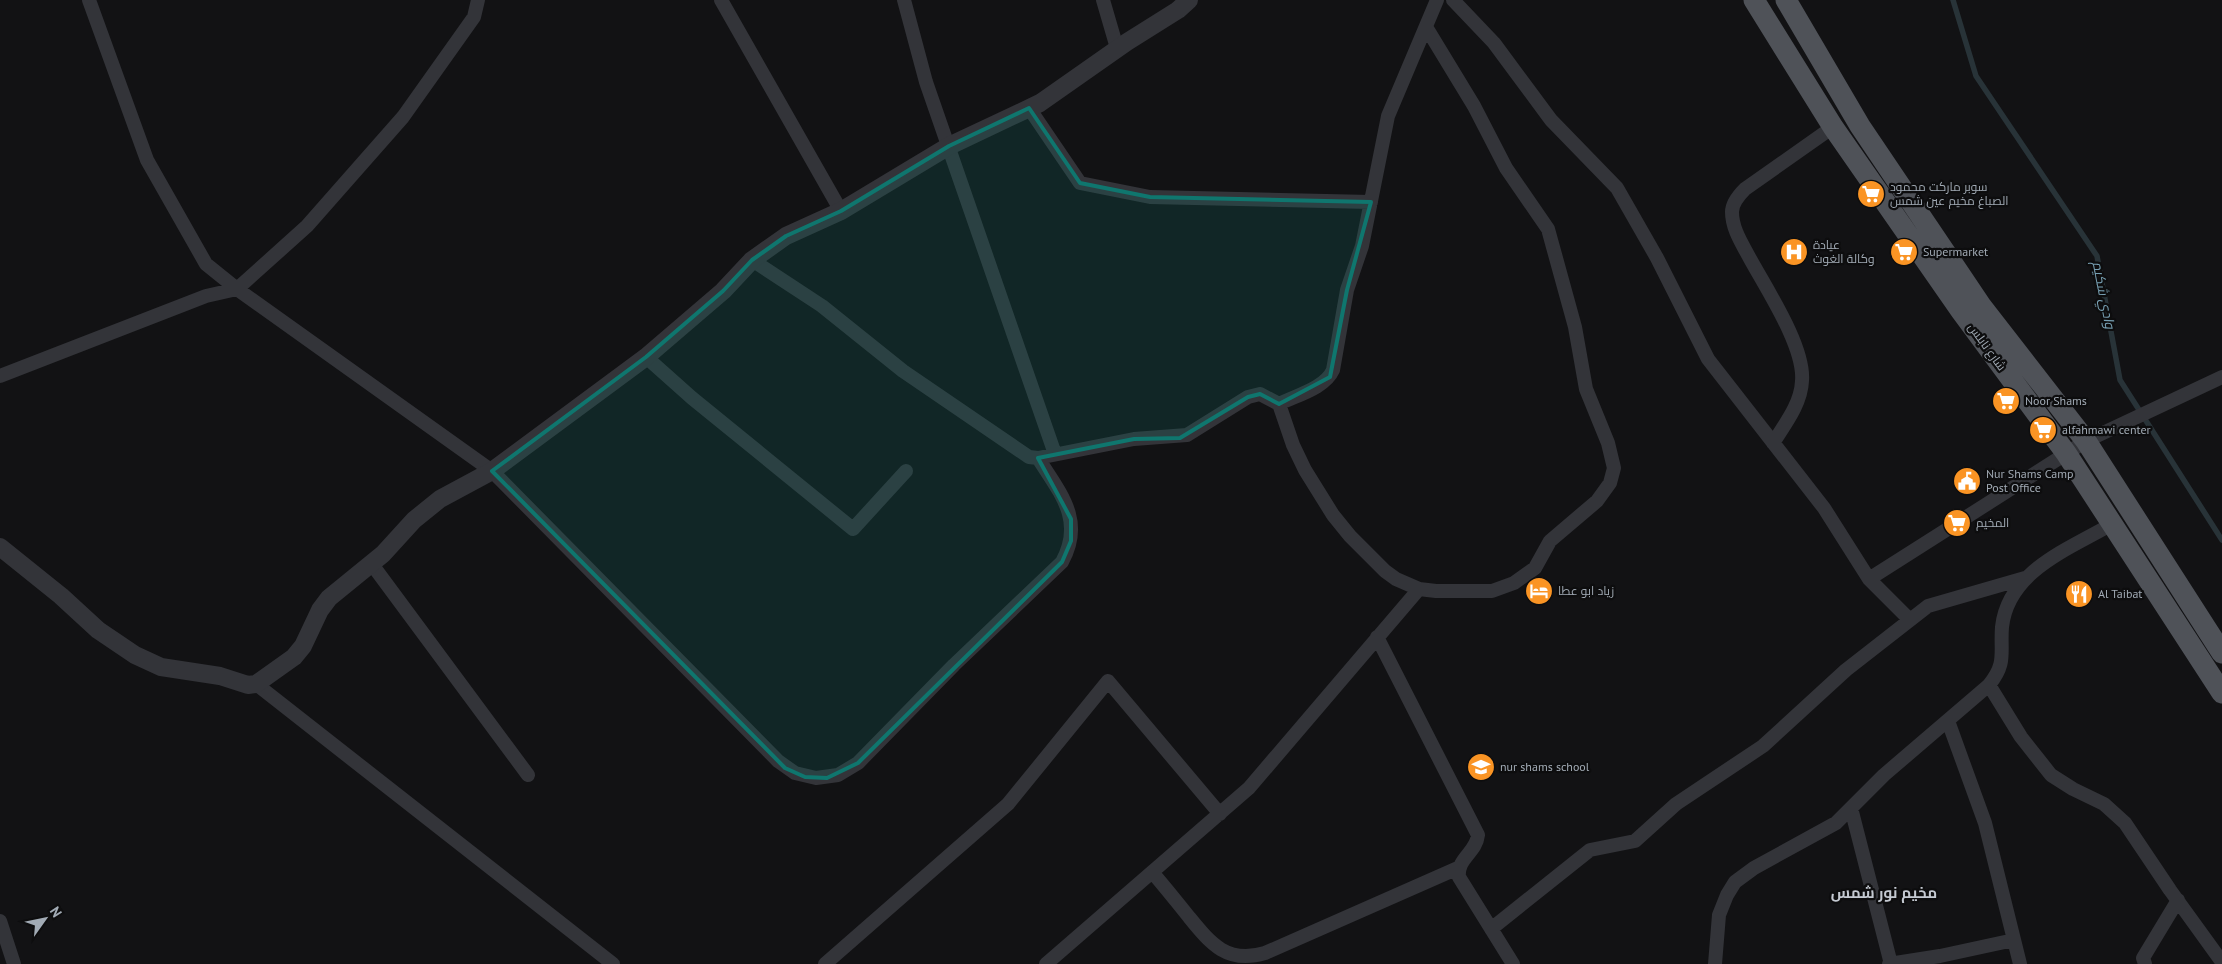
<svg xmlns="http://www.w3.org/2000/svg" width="2222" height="964" viewBox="0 0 2222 964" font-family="'PT Sans',Cairo,sans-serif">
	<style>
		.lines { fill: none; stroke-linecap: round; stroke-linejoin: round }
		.stream { stroke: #283338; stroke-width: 5.5 }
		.minor { stroke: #333439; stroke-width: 14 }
		.tertiary { stroke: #333439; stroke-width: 18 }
		.primary { stroke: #4f5258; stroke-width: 21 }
		.marked { fill: #0f766e; fill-opacity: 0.2; stroke: #0f766e; stroke-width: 4; stroke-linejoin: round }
		.labels { text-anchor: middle; stroke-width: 4.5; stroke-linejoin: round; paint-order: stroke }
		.poi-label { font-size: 12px; fill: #a2abb5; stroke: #0d0d0e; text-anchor: start }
		.street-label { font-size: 12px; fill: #a2abb5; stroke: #0d0d0e }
		.water-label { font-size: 14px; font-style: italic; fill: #779fb2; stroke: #0d0d0e }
		.quarter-label { font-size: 15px; font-weight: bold; fill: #c4c9d1; stroke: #0d0d0e }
	</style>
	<rect width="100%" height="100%" fill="#121214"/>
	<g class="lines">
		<path class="stream" d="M1953 0 1976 76 2097 256 2120 380 2222 540"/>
		<path class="minor" d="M89 0 147 160 206 264 237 289 492 471 778 761 795 773 816 778 838 775 858 763 954 665 1062 562C1085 520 1060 493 1038 458
			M721 0 841 211
			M904 0 926 82 1055 454
			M1103 0 1117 48
			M1453 0 1494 43 1551 120 1617 188 1657 258 1708 359 1824 508 1869 579 1910 620
			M1426 27 1474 106 1506 168 1548 229 1575 327 1586 389 1608 443 1614 468 1610 483 1597 501 1550 541 1535 568 1514 583 1492 591H1436L1419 589 1396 579 1385 571 1350 536 1333 515 1305 470 1293 445 1279 404C1297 395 1325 388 1333 370L1347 290 1362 246 1388 116 1437 0
			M1029 108 1080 183 1150 197 1371 202
			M752 260 822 306 903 371 1029 457 1038 458 1134 439 1187 435 1248 397 1260 394 1279 404
			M646 357 692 398 853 529 906 471
			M0 376 206 296 237 289 307 226 403 117 474 17 478 0
			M1773 443C1785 424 1801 404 1802 381 1805 346 1765 287 1748 255 1741 242 1732 228 1732 212 1732 203 1739 195 1745 189L1833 127
			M371 563 528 775
			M1869 579 2086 441 2222 377
			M1377 637 1478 835C1476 853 1457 858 1459 877L1513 964
			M256 684 613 964
			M1989 685 2021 737 2051 775 2073 789 2104 804 2125 823 2170 890 2222 962
			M1948 721 1985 823 2020 964
			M1851 808 1891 964
			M1152 872C1165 887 1177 902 1189 917 1211 944 1227 964 1265 953L1458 868
			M0 921 14 964
			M1491 929 1590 850 1635 841 1676 804 1763 746 1846 670 1928 606 2025 578
			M825 964 1008 804 1108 681 1220 814
			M1046 964 1249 788 1419 589
			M1715 964 1719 915 1727 895 1735 882 1754 868 1836 823 1884 775 1989 685C2007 663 2000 653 2002 627 2008 571 2069 549 2112 524
			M1889 964 1940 956 2014 940
			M2145 964 2143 958 2178 900"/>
		<path class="tertiary" d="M0 547 61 596 98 630 135 655 161 667 220 676 248 685 256 684 294 657 303 646 320 610 329 598 383 554 414 520 440 499 492 471 646 357 723 291 752 260 786 236 841 211 949 146 1040 103 1127 42 1178 10 1189 0"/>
		<path class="primary" d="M1754 0 1833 127 1961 311 2066 453 2222 693
			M1786 0 1860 126 1982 307 2086 441 2222 653"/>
	</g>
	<path class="marked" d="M1029 108 1080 183 1150 197 1371 202 1347 290 1330 377 1279 404 1260 394 1248 397 1180 438 1134 439 1038 458 1071 519V541L1062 562 858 763 827 778 805 777 785 768 492 471 646 357 723 291 752 260 786 236 841 211 949 146Z"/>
	<defs>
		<g id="supermarket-disc" transform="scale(1.4375)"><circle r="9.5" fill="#fa9424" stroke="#0d0d0e"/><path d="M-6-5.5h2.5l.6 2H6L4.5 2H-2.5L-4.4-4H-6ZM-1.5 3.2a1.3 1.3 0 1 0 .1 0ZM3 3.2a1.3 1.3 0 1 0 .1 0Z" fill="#fff"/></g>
		<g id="hospital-disc" transform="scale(1.4375)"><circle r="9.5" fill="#fa9424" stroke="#0d0d0e"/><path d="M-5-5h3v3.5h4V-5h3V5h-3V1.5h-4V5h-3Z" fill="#fff"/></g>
		<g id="civic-disc" transform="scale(1.4375)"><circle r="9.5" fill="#fa9424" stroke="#0d0d0e"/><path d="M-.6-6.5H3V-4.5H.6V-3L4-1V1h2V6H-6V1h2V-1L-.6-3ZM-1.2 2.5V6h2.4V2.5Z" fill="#fff"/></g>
		<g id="hotel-disc" transform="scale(1.4375)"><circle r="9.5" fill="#fa9424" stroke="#0d0d0e"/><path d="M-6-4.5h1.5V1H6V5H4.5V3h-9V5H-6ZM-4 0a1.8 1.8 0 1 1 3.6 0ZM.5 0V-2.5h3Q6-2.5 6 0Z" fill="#fff"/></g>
		<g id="restaurant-disc" transform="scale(1.4375)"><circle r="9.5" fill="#fa9424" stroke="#0d0d0e"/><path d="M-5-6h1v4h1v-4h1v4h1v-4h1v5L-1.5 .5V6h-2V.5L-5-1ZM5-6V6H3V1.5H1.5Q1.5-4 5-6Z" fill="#fff"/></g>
		<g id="school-disc" transform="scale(1.4375)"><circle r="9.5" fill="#fa9424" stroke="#0d0d0e"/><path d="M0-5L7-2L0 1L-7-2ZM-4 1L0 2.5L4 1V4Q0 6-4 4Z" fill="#fff"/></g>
	</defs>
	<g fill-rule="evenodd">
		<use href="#supermarket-disc" x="1871" y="194"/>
		<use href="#hospital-disc" x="1794" y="252"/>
		<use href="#supermarket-disc" x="1904" y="252"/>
		<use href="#supermarket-disc" x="2006" y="401"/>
		<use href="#supermarket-disc" x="2043" y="430"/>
		<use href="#civic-disc" x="1967" y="481"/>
		<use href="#supermarket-disc" x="1957" y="523"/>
		<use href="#hotel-disc" x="1539" y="591"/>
		<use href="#restaurant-disc" x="2079" y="594"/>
		<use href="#school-disc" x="1481" y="767"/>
	</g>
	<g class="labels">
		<g class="poi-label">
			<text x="1890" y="191">سوبر ماركت محمود<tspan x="1890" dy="14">الصباغ مخيم عين شمس</tspan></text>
			<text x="1813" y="249">عيادة<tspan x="1813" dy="14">وكالة الغوث</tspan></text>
			<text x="1923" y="256">Supermarket</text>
			<text x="2025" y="405">Noor Shams</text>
			<text x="2062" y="434">alfahmawi center</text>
			<text x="1986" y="478">Nur Shams Camp<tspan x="1986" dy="14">Post Office</tspan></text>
			<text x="1976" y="527">المخيم</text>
			<text x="1558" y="595">زياد ابو عطا</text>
			<text x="2098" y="598">Al Taibat</text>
			<text x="1500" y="771">nur shams school</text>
		</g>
		<g class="street-label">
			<text transform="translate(1987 347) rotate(54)" y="4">شارع نابلس</text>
		</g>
		<g class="water-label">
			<text transform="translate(2104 295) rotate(79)" y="5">وادي شكيم</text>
		</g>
		<g class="quarter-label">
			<text x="1884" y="898">ِمخيم نور شمس</text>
		</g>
	</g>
	<g transform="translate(45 919) rotate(57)" stroke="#0d0d0e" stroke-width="4" paint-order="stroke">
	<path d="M0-4L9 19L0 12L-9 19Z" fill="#a2abb5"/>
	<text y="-8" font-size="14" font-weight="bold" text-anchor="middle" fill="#a2abb5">N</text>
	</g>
</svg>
